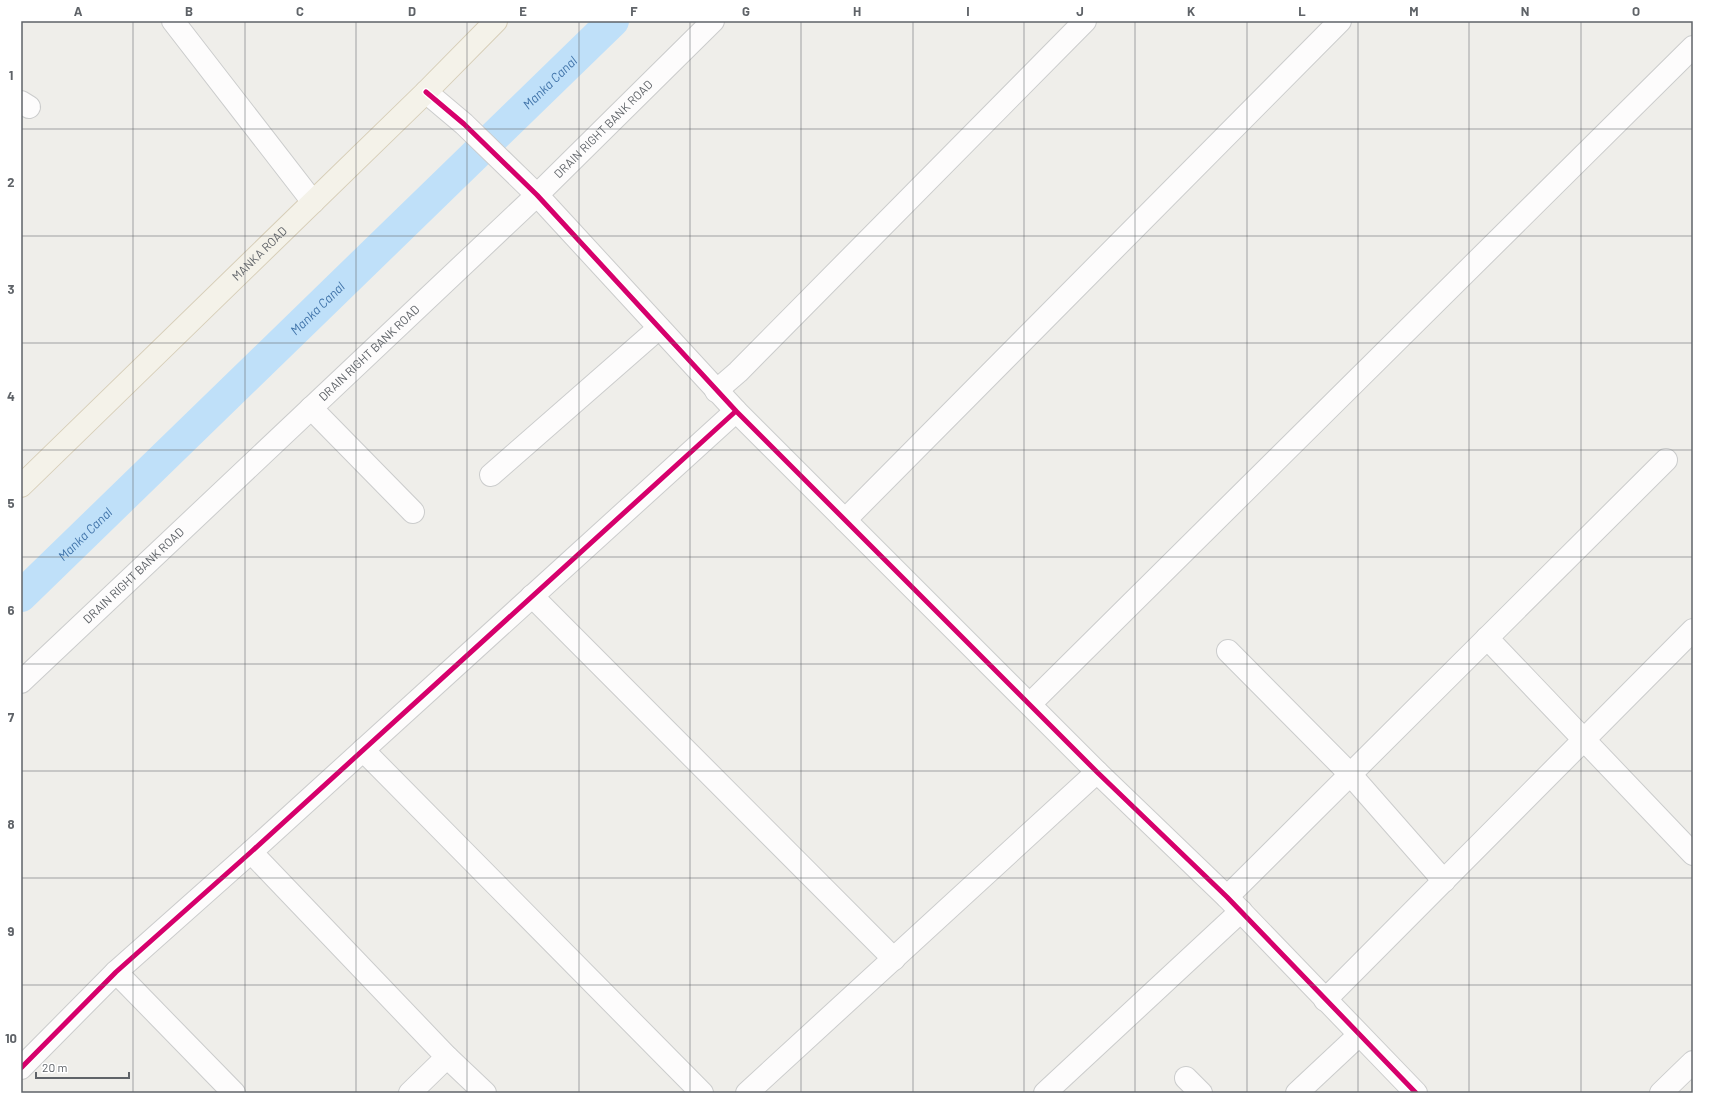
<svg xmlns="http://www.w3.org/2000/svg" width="1714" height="1114" viewBox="0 0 1714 1114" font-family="Barlow,sans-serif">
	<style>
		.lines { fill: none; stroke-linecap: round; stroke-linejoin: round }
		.canal { stroke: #bfe0f9; stroke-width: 32 }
		.minor-casing { stroke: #cbcccc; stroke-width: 24 }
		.major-casing { stroke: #d7ceb8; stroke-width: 24 }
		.minor { stroke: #fdfcfc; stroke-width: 22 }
		.major { stroke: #f4f2e9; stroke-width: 22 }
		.cycleway-casing { stroke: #fff; stroke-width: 8 }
		.cycleway { stroke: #d6006c; stroke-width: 5 }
		.grid { fill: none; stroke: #5f6368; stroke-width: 1; stroke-opacity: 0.55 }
		.labels { text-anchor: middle; stroke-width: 3.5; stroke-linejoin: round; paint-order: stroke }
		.street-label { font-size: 12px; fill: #5f6368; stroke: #fff }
		.water-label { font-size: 13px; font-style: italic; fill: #4174aa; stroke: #fff }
		.neatline { fill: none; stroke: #5f6368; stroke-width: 1.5 }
		.grid-label { font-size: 13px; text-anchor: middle; font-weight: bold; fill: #5f6368 }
	</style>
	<rect width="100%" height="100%" fill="#efeeea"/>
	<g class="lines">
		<path class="canal" id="s1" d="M21 596 613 21"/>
		<g class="minor-casing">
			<g id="minor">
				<path d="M173 21 313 202"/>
				<path d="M426 92 464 124 537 195 736 411 1097 772 1227 897 1416 1093"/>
				<path d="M21 102 29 107"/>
				<path d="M716 391 738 372 1085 21"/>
				<path d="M311 408 413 512"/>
				<path d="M491 475 659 328"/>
				<path d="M845 520 1340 21"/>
				<path d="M532 596 894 959"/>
				<path d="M1487 638 1693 854"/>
				<path d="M1228 651 1350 774 1444 881"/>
				<path id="s2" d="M21 682 537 195 713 21"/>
				<path d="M1030 704 1693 47"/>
				<path d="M363 750 702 1093"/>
				<path d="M251 852 447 1057 485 1093"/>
				<path d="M1227 897 1666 460"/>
				<path d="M116 972 234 1093"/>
				<path d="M1325 1000 1693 630"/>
				<path d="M21 1068 116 972 251 852 736 411"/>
				<path d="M1186 1078 1201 1093"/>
				<path d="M410 1093 447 1057"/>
				<path d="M747 1093 1097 772"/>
				<path d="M1045 1093 1241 911"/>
				<path d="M1297 1093 1359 1035"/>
				<path d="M1661 1093 1693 1062"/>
			</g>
		</g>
		<g class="major-casing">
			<g id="major">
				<path id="s3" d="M21 486 426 92 496 21"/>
			</g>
		</g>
		<use href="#minor" class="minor"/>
		<use href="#major" class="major"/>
		<g class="cycleway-casing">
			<path id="cycleway" d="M426 92 464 124 537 195 736 411 1097 772 1227 897 1416 1093
				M21 1068 116 972 251 852 736 411"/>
		</g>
		<use href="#cycleway" class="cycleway"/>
	</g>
	<path class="grid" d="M133 21V1093M245 21V1093M356 21V1093M467 21V1093M579 21V1093M690 21V1093M801 21V1093M913 21V1093M1024 21V1093M1135 21V1093M1247 21V1093M1358 21V1093M1469 21V1093M1581 21V1093M21 129H1693M21 236H1693M21 343H1693M21 450H1693M21 557H1693M21 664H1693M21 771H1693M21 878H1693M21 985H1693"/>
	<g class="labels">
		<g class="street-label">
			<text dy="4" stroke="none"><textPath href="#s2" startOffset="803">DRAIN RIGHT BANK ROAD</textPath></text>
			<text dy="4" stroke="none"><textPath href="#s3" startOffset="333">MANKA ROAD</textPath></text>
			<text dy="4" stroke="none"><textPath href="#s2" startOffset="479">DRAIN RIGHT BANK ROAD</textPath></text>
			<text dy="4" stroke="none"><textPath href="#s2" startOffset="155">DRAIN RIGHT BANK ROAD</textPath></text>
		</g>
		<g class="water-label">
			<text dy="5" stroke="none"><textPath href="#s1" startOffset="737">Manka Canal</textPath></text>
			<text dy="5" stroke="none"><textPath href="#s1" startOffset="413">Manka Canal</textPath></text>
			<text dy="5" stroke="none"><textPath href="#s1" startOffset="89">Manka Canal</textPath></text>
		</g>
	</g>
	<rect width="1714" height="1114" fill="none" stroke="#ffffff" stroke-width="44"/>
	<path d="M36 1072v6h93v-6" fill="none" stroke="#5f6368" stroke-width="2"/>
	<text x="42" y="1072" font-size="12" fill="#5f6368" stroke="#ffffff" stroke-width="3" paint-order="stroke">20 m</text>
	<rect x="22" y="22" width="1670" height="1070" class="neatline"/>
	<g class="grid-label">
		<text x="78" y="16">A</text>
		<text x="189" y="16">B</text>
		<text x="300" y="16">C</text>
		<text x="412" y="16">D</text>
		<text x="523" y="16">E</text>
		<text x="634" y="16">F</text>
		<text x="746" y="16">G</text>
		<text x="857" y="16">H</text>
		<text x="968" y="16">I</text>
		<text x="1080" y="16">J</text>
		<text x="1191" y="16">K</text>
		<text x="1302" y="16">L</text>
		<text x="1414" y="16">M</text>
		<text x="1525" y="16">N</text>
		<text x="1636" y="16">O</text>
		<text x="11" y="80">1</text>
		<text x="11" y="187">2</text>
		<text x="11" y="294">3</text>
		<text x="11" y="401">4</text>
		<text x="11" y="508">5</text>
		<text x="11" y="615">6</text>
		<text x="11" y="722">7</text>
		<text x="11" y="829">8</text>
		<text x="11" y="936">9</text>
		<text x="11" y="1043">10</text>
	</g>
</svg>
